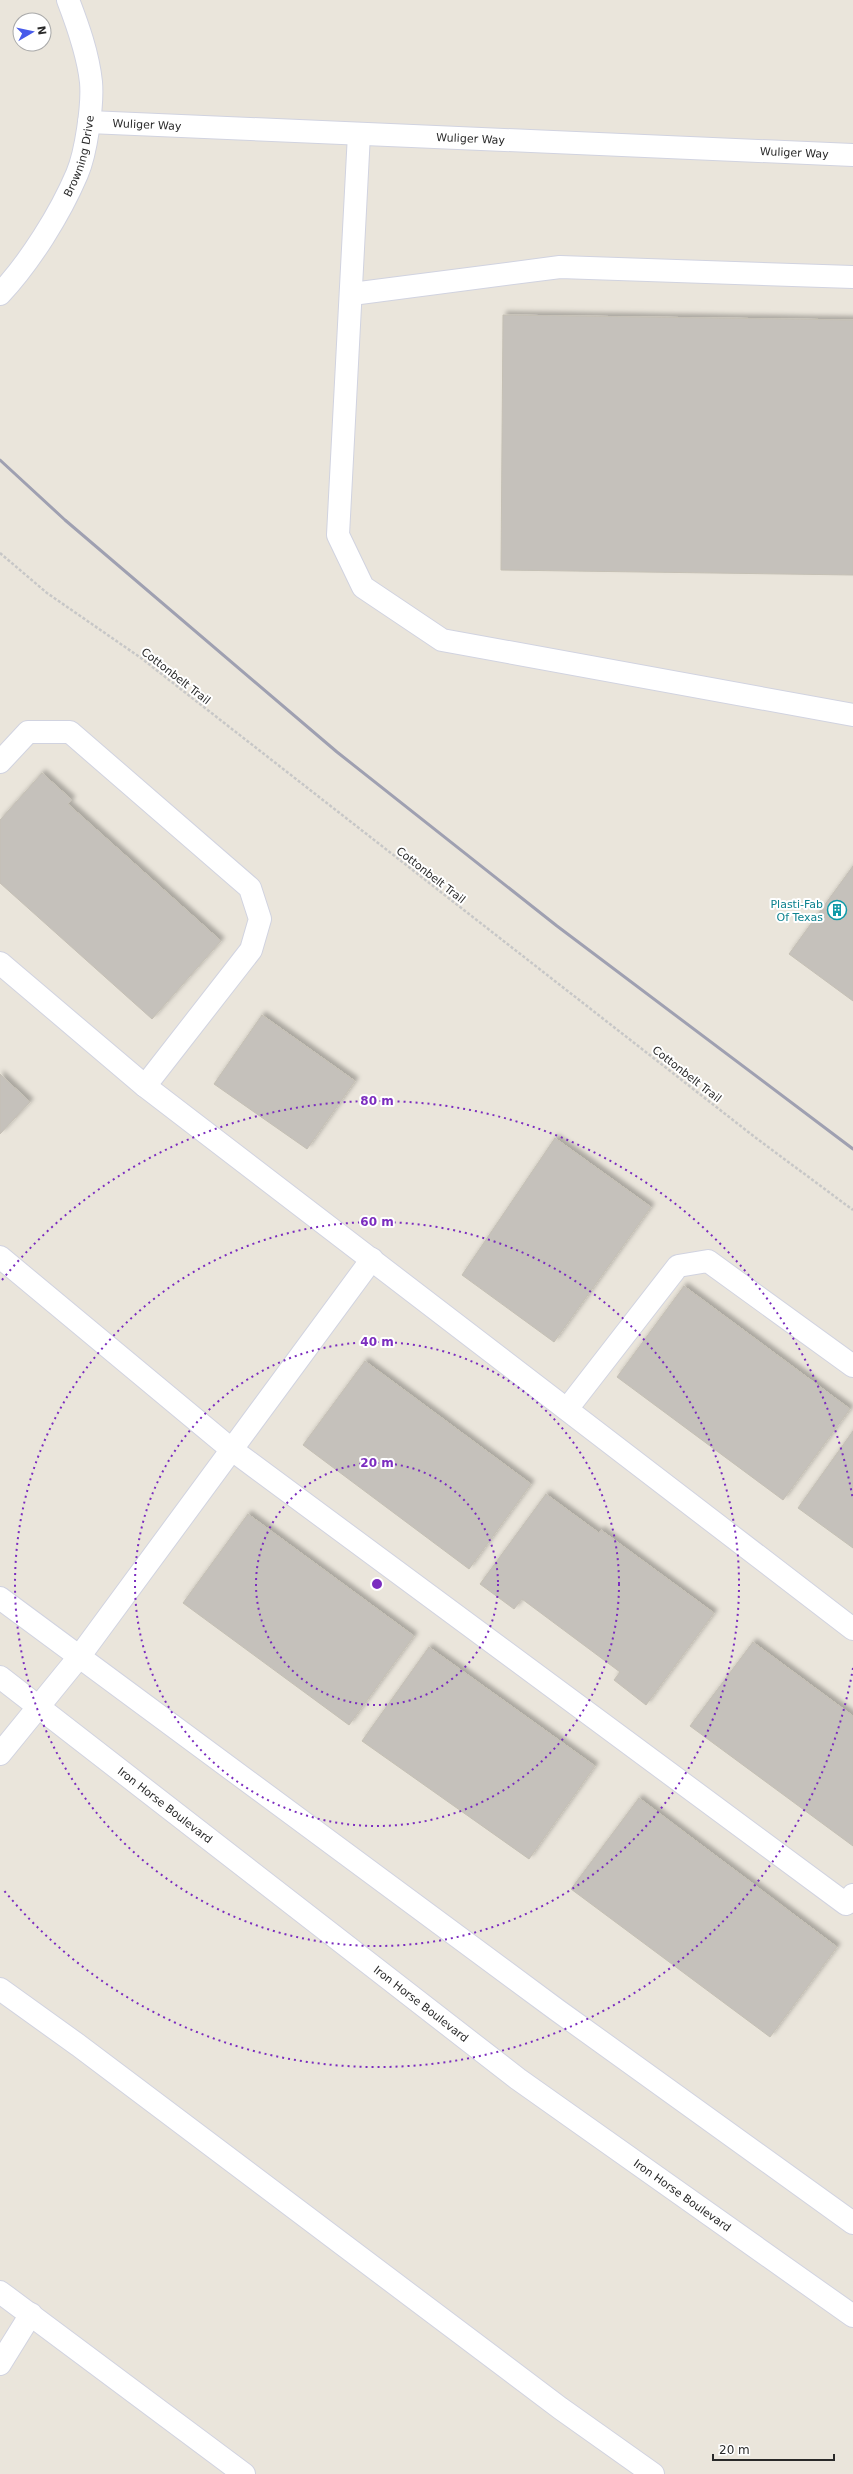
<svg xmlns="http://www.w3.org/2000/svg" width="853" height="2474" viewBox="0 0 853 2474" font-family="'DejaVu Sans',sans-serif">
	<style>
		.building { fill: #c5c1bb; stroke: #c5c0b5; filter: url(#shadow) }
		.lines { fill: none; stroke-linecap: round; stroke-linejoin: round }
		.minor-casing { stroke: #d1d3e0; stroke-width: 24 }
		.path { stroke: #c7c7c7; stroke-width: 2.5; stroke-dasharray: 3 2; stroke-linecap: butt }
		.minor { stroke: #fff; stroke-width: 22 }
		.rail { stroke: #9fa0b1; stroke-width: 3 }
		.ring { fill: none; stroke: #7b2cbf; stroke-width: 2; stroke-dasharray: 2 4 }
		.labels { text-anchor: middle; stroke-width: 4; stroke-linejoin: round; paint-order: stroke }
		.street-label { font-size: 11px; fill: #292929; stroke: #fff }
		.culture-label { font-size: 11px; fill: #0d838f; stroke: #fff; text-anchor: end }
		.centre { fill: #7b2cbf; stroke: #fff; stroke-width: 2 }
		.ring-label { font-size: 12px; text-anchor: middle; font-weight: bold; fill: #7b2cbf; stroke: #fff; stroke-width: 4; stroke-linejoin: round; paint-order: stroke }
	</style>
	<defs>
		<filter id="shadow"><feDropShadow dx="3.5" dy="-3.5" stdDeviation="2" flood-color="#0004"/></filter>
	</defs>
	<rect width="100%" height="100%" fill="#eae5db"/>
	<path class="building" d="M503 315 853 320V575L501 570Z
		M42 773 72 800 68 804 221 941 152 1019 0 883V820Z
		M853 866V1001L789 954Z
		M262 1015 355 1081 307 1149 214 1084Z
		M0 1074 30 1102 0 1134Z
		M555 1138 651 1207 554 1342 462 1275Z
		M684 1286 850 1409 783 1500 617 1377Z
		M365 1361 531 1484 469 1569 303 1445Z
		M853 1431V1548L798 1508Z
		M546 1494 599 1533 601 1530 714 1613 646 1705 614 1680 620 1672 522 1599 514 1609 480 1584Z
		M248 1514 414 1636 349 1725 183 1603Z
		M753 1642 853 1716V1846L690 1726Z
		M429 1647 595 1766 529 1859 362 1741Z
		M639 1798 837 1947 770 2037 571 1889Z"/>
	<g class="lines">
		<g class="minor-casing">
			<g id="minor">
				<path id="s1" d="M89 122 853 155"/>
				<path d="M359 134 338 535 363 587 442 640 853 715"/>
				<path id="s2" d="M0 294C30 262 60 214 77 174 86 153 93 105 91 82 88 54 78 26 68 0"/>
				<path d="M352 294 560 267 853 277"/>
				<path d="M0 762 28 732H70L250 888 260 919 251 950 145 1086"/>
				<path d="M0 963 145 1086 853 1629"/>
				<path d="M0 1257 231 1449 846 1904 853 1895"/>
				<path d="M567 1409 678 1266 708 1261 853 1366"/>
				<path d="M0 1598 557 2010 853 2223"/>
				<path id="s3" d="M0 1677 518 2079 853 2316"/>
				<path d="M0 1754 79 1657 372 1259"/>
				<path d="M0 1989 78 2045 560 2408 653 2474"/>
				<path d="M0 2292 244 2474"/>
				<path d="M0 2364 31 2314"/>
			</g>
		</g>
		<path class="path" d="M0 553 47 593 141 658 756 1138 853 1210"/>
		<use href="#minor" class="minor"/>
		<path class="rail" d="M0 460 65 520 337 752 557 926 853 1149"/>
	</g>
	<g class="ring">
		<circle cx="377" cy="1584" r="121"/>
		<circle cx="377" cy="1584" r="242"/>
		<circle cx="377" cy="1584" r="362"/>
		<path d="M853 1668A483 483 0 0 1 2 1888M2 1280A483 483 0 0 1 853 1500"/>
	</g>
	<defs>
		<g id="building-ring" transform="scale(1)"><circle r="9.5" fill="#fff" stroke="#0f9aa8" stroke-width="1.5"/><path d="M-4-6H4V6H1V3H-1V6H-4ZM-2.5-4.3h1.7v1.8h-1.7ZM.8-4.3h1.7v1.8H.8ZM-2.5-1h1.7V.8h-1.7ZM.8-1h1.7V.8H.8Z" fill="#0f9aa8"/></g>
	</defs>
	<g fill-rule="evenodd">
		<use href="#building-ring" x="837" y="910"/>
	</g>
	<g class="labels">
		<g class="street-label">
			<text dy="4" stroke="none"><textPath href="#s1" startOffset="58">Wuliger Way</textPath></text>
			<text dy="4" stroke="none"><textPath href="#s1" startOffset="382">Wuliger Way</textPath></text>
			<text dy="4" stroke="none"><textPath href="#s1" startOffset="706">Wuliger Way</textPath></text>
			<text dy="4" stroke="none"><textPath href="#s2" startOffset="161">Browning Drive</textPath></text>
			<text transform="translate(176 676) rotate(38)" y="4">Cottonbelt Trail</text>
			<text transform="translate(431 875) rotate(38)" y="4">Cottonbelt Trail</text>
			<text transform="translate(687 1074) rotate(38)" y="4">Cottonbelt Trail</text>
			<text dy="4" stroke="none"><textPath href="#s3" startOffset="209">Iron Horse Boulevard</textPath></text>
			<text dy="4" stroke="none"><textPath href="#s3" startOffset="533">Iron Horse Boulevard</textPath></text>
			<text dy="4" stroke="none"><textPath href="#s3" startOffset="857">Iron Horse Boulevard</textPath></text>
		</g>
		<g class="culture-label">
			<text x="823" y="908">Plasti-Fab<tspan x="823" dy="13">Of Texas</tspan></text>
		</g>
	</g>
	<circle cx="377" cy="1584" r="6" class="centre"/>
	<g class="ring-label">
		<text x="377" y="1105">80 m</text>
		<text x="377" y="1226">60 m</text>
		<text x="377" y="1346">40 m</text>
		<text x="377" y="1467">20 m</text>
	</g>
	<g transform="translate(32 32) rotate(81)"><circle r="19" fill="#ffffff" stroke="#a9a9a9"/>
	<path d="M0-3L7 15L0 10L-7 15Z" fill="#485bea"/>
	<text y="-6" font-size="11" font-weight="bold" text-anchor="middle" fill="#292929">N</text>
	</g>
	<path d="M713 2454v6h121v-6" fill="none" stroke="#292929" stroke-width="2"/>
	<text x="719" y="2454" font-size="12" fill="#292929" stroke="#ffffff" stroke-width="3" paint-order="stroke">20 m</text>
</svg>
